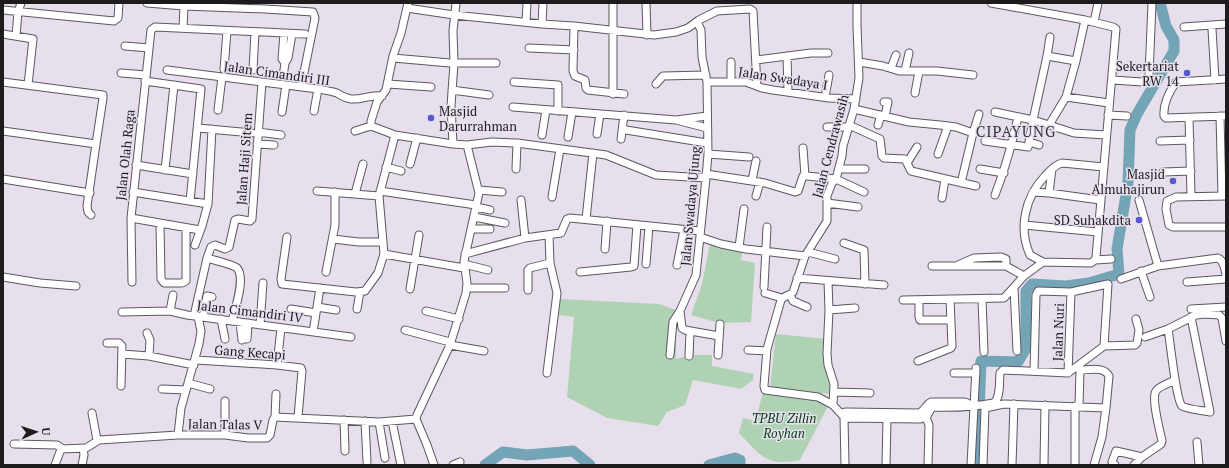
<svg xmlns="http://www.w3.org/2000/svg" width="1229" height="468" viewBox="0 0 1229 468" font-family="'PT Serif',serif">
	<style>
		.green { fill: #b0d2b4 }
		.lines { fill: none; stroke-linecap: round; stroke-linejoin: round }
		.river { stroke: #73a5b6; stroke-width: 11 }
		.minor-casing { stroke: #5d5662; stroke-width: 9 }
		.minor { stroke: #fff; stroke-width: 7 }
		.poi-dot { fill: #5458cf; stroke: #e8dfed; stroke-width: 1.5 }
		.labels { text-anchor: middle; stroke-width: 3; stroke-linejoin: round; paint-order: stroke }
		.poi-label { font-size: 13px; fill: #1e1b1f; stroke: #e8dfed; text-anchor: end }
		.street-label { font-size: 13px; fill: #1e1b1f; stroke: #e8dfed }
		.park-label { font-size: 13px; font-style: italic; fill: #054019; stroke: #e8dfed }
		.quarter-label { font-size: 15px; letter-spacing: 1px; fill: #38313c; stroke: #e8dfed }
	</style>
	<rect width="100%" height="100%" fill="#e8dfed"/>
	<path class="green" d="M710 244 743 250 741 260 755 263 751 322 719 323 691 315 702 284Z
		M560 299 659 304 681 312 676 331V359L690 355H712V366L754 374 753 380 741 389 693 380 685 405 667 412 658 426 607 418 567 397 574 317 559 315Z
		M776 334 826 339 832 378 831 394 770 388Z
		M763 393 821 400 828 406 800 460C766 467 760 455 739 433L743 418 755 421Z"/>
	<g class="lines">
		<path class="river" d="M485 465 503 452 527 455 573 451 590 465
			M709 465 735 458 740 460V465
			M977 465 981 361 1018 362 1026 348V291L1032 284 1066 286 1089 283 1119 274 1117 249 1128 183 1130 130 1137 114 1174 51V40L1166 26 1160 3"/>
		<g class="minor-casing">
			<path id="minor" d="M147 3 184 6 183 28
				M184 3V6L265 9 313 12 315 18 301 87
				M408 3 401 33 393 56 386 90 377 102 371 121V126L395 135 453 144 467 145 492 142 517 143 599 154 606 155 656 175 706 178
				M646 3 647 35
				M857 3V26L859 78 854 109 843 146 842 156 836 179 832 183 827 196V221L805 256 793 292C790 296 784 295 781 300L767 349 764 386 765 390 818 397 833 405 844 417 847 418 920 419 927 416 932 407C954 408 973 407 994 403 1001 397 999 381 1000 373L1003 370 1068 373 1104 346 1135 345 1137 343 1139 330 1136 319
				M991 3 1085 20 1113 27 1116 29 1096 257 1095 260
				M407 8 454 15 542 24 574 26 654 35 676 32 688 28 699 20 717 11 750 9 753 11 757 86
				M3 10 114 21 118 18 119 3
				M1085 20 1076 61 1066 97 1109 103
				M526 22 527 3
				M1094 22 1098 3
				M542 24 543 3
				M574 26 573 71 575 76 585 80 586 88 588 90 624 94
				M1184 27 1226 24
				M1212 29 1215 80
				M284 33 282 59 285 63
				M3 34 33 39 28 85
				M16 36 18 12 21 3
				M125 46 149 48
				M529 48 574 50
				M787 56 788 92
				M1047 56 1076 61
				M393 58 450 63
				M756 60 811 53H828
				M859 62 883 66 899 71H937L973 75
				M454 63H496
				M891 68 896 55
				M224 69 227 31
				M167 70 318 89C324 90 331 91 337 93 342 96 344 98 351 99 363 100 370 94 382 96
				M253 70 255 32
				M905 71 909 53
				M121 73 146 75
				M283 77 285 63 288 58 292 34
				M1226 79 1176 82C1169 92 1163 104 1164 116L1166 118 1226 116
				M1112 80 1143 82 1146 80 1149 76 1152 3
				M145 81 201 89 190 201
				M3 82 103 95V98L96 144
				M514 82 558 85V111
				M707 82H746L762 88 773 90 829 98 856 99
				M731 82V62
				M388 84 431 87
				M656 84 663 76 706 75
				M452 90 489 95
				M915 93 919 71
				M613 94V3
				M825 97 829 75
				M884 102H888L885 116
				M513 107 676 120
				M854 109 909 122 940 125 956 127 973 133
				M218 110 222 77
				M314 111 318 89
				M282 112 286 85
				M995 112 1033 120 1074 133 1106 135
				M1108 115 1127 116
				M1220 116 1222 196
				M1189 118 1191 196
				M849 125 880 139 882 156 884 158 905 159 911 171 976 186
				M878 125 881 115
				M1049 125 1066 97
				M827 127H848
				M198 128 252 133
				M707 128 676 120 707 116
				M626 130 707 143
				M3 131 96 144 87 206 88 212 91 215
				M355 131 371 126
				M258 132 281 135
				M597 134 600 114
				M542 135 546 110
				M568 137 572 112
				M621 139 624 115
				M985 141 1028 147 1033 120 1047 56 1050 37
				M1160 141 1190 140
				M1029 142 1039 145
				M257 144 274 145
				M453 144 451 106 454 63 453 31 456 3
				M803 148 805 176
				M708 154 749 157
				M938 154 948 126
				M907 163 917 147
				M410 164 417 138
				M136 165 193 174
				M386 167 401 171
				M1104 167 1062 163C1054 165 1050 171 1045 176 1025 197 1018 228 1030 255L1043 262 1091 263 1095 260 1111 259
				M516 169 517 143
				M839 169H865
				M980 169 1004 173
				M1052 169 1049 193 1100 200
				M165 170 174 85
				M1163 172 1191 171
				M706 174 765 183 795 192 798 191 803 176H807L836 179 864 192
				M3 179 90 193
				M752 180 756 161
				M961 183 973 133 979 114
				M479 190 502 192
				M317 191 379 196
				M380 191 476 205
				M133 192 208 204
				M1033 192 1049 193
				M355 194 363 164
				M995 195C1005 169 1012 144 1018 117
				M756 196 760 182
				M1226 196 1176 197 1167 201 1166 209 1169 225 1173 227H1226
				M552 197 560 149
				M942 198 945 179
				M521 200 525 238
				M1139 200 1158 266
				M827 203 858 207
				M476 207 490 210
				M474 217 505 223
				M131 218 200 230
				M586 219 593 153
				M160 223 161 279 164 283H182L186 281V228
				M1024 225 1098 232
				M471 229H490
				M287 237 281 279 282 284 356 292 365 291 378 273 384 254 379 196 395 135
				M700 237 721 244 746 249 805 256
				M333 239 359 242H382
				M844 243 864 250 865 284
				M195 245 202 226 208 204 212 129
				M739 247 744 209
				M605 249 607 221
				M808 252 835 259
				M384 254 464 268
				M465 254 525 238 561 233 567 219 570 218 700 231
				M207 258C213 260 232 264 237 268 246 278 235 309 232 321
				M464 264 488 270
				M646 264 649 226
				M677 265 684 230
				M958 265 974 258 1001 257 1006 259V266
				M932 266H1006L1024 276
				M1141 271 1150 297
				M326 272 335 225V192
				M580 272 631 267 634 266 637 225
				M3 277 40 283 76 286
				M797 278 884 285
				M1121 279 1158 266 1218 258C1224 261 1225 269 1226 275
				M828 281 829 310 827 354 828 365 834 384 833 405
				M132 282 131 218 151 30 155 27 305 34
				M1187 282 1226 279
				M764 287 767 227
				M467 288H505
				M1014 288 1017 351
				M410 289 419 235
				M528 290V270L530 268 550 263
				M765 293 782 298
				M790 295 793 301 807 307
				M982 299 984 352
				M903 300 1004 298 1024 276 1043 262
				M919 300V317L920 320H951
				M317 307 336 310
				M291 309 316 313
				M357 309 360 292
				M1191 309 1226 307
				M829 310 855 308
				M170 311 173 295
				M426 311 459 319
				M680 311 682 328 685 330 719 336
				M122 312 170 311 187 315 351 337
				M194 316 207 258 211 247 215 245 225 249 229 247 235 220 238 219 250 221 252 219 262 82
				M203 317 207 296 212 297
				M221 319 225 339
				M240 322 242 340
				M260 325 263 283
				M1168 329C1170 340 1176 400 1182 406 1186 409 1205 411 1210 412L1191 317
				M405 330 450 342
				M313 332 320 288
				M147 333 150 340 149 356
				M1145 337 1168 329 1196 315 1205 314 1219 315 1222 318 1226 341
				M247 339 248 323
				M107 343H119L122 346 121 386
				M450 345 484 351
				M748 350 767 351
				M122 354 149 356 194 365
				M670 355 673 322 680 311 696 275 706 178 708 154 707 82 702 57 701 30 697 22
				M718 355 720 324
				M689 356 690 332
				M196 360 277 365 301 368 302 371 298 417
				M918 361 951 348 952 346 950 299
				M277 365 281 328
				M1034 371 1036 295 1038 291 1071 292 1108 284 1104 346
				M547 373 557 293 550 263 549 235
				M954 373H976
				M1068 373 1071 292
				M188 383 210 389
				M162 389 186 390
				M834 392 870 393
				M92 413 97 440
				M841 413 846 412 919 413C925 411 925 405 931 402H965L971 405
				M924 413 929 425 928 465
				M275 417 276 394
				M844 417 845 465
				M416 419 417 415 450 345 466 293 467 283 464 261 479 193 467 145
				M416 419 427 445 434 465
				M344 420 345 451
				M365 421 367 462
				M392 421 401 465
				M379 422 385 458
				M178 435 181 408 199 344 201 331 198 317
				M225 435V401
				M1197 442 1199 465
				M14 444 57 445 63 449
				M55 465 61 449 86 448 99 440 178 435H225L248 438H267L270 435 273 420 275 417 379 422 416 419
				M82 465 84 455 83 448
				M453 465 460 462
				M886 465 887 419
				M971 465 976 368
				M983 465 985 408 1004 404 1106 408 1109 376C1104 366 1089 370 1080 370L1079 406
				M1012 465 1014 404
				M1044 465 1045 405
				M1075 465V406
				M1094 465 1102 437 1106 408
				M1115 465 1112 462 1116 451 1142 457
				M1134 465 1142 457 1161 444 1162 441C1160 431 1151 398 1156 391 1159 386 1170 383 1175 380"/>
		</g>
		<use href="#minor" class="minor"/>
	</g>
	<g class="poi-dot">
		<circle cx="1187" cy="73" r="4"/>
		<circle cx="431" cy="118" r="4"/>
		<circle cx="1173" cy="181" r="4"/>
		<circle cx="1139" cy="220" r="4"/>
	</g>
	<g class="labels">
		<g class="poi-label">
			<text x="1179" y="71">Sekertariat<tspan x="1179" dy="15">RW 14</tspan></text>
			<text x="439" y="116" text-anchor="start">Masjid<tspan x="439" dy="15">Darurrahman</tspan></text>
			<text x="1165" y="179">Masjid<tspan x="1165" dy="15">Almuhajirun</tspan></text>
			<text x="1131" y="225">SD Suhakdita</text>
		</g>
		<g class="street-label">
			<text transform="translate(277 73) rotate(8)" y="5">Jalan Cimandiri III</text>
			<text transform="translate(783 78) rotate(9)" y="5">Jalan Swadaya I</text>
			<text transform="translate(830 146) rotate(-75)" y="5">Jalan Cendrawasih</text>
			<text transform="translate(125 155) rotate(-84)" y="5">Jalan Olah Raga</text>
			<text transform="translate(244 159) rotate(-86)" y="5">Jalan Haji Sitem</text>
			<text transform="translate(690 206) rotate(-85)" y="5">Jalan Swadaya Ujung</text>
			<text transform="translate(250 311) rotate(7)" y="5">Jalan Cimandiri IV</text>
			<text transform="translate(1058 332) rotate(-88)" y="5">Jalan Nuri</text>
			<text transform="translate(250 352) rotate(4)" y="5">Gang Kecapi</text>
			<text transform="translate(225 424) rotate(1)" y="5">Jalan Talas V</text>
		</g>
		<g class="park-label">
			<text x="784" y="423">TPBU Zillin<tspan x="784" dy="15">Royhan</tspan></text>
		</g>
		<g class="quarter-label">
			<text x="1016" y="137">CIPAYUNG</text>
		</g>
	</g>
	<rect width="1229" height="468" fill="none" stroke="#1e1b1f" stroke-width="8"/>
	<g transform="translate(36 432) rotate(87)" stroke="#e8dfed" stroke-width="3" paint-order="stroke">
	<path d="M0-3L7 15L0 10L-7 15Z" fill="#1e1b1f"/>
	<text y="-6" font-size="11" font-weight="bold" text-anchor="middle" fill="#1e1b1f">U</text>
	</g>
</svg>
